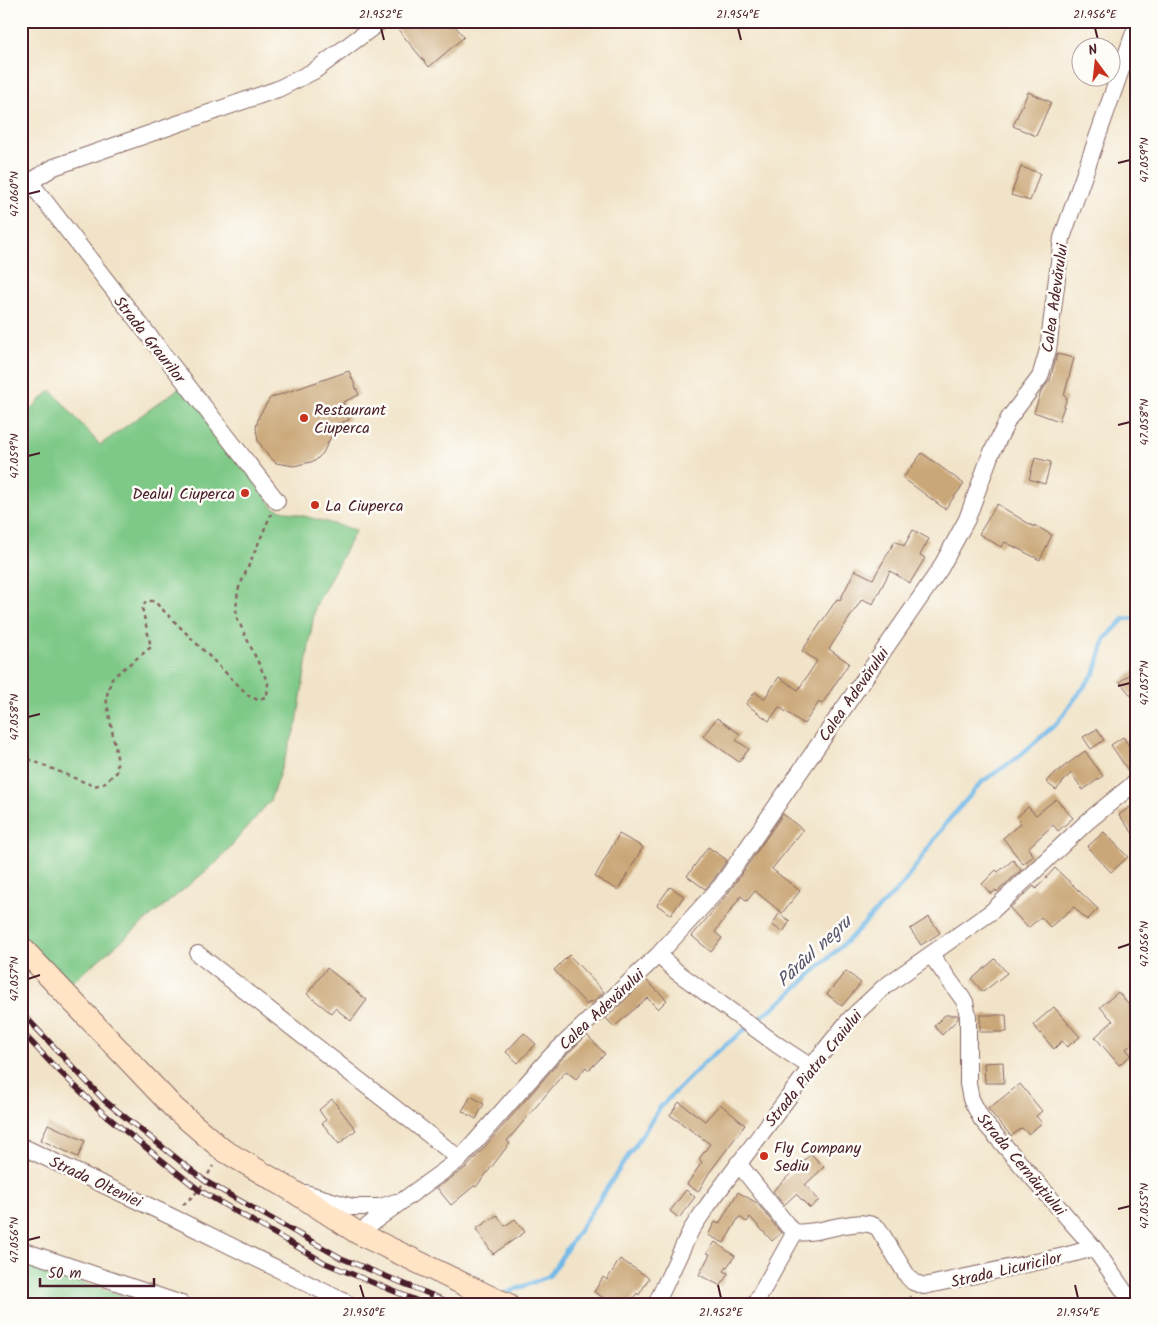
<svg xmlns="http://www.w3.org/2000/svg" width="1158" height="1325" viewBox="0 0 1158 1325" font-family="Kalam,sans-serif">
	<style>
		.green { fill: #7ec987; stroke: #647459 }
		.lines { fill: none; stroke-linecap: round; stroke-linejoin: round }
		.stream { stroke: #70b8e8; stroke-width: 4.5 }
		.building { fill: #caa778 }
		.street-casing { stroke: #846462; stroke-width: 18 }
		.secondary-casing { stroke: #846462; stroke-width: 24 }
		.path { stroke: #846462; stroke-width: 2.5; stroke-dasharray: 4 4; stroke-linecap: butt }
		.street { stroke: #fff; stroke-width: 16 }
		.secondary { stroke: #ffe4c6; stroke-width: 22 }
		.rail-casing { stroke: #4a1f2b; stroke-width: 5.5 }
		.rail { stroke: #fdfcf7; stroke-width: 4; stroke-dasharray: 11; stroke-linecap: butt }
		.ticks { fill: none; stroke: #4a1f2b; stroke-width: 2 }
		.poi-dot { fill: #c8321e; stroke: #fdfcf7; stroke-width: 2 }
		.labels { text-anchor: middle; stroke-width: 5; stroke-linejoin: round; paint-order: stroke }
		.street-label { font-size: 16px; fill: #4a1f2b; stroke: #fdfcf7 }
		.poi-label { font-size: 16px; fill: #4a1f2b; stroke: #fdfcf7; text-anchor: start }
		.water-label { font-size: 18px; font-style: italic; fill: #57556d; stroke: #fdfcf7 }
		.neatline { fill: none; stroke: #4a1f2b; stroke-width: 2 }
		.ticks-label { font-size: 12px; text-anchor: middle; fill: #4a1f2b }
	</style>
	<rect width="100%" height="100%" fill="#fdfcf7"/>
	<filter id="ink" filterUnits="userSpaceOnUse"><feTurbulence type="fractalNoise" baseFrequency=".02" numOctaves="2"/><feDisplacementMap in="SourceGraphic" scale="10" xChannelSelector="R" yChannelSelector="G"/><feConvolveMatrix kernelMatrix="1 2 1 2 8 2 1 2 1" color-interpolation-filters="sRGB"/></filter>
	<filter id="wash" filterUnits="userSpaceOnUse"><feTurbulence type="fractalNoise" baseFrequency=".0096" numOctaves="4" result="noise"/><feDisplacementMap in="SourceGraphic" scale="20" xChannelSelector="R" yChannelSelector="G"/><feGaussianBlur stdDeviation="1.12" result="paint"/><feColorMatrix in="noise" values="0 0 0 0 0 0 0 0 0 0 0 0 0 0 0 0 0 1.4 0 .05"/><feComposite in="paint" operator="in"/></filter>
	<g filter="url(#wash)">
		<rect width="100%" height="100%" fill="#f1e3c7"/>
		<path class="green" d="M185 384 274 508 356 530 315 607 297 723 270 801 218 861 62 990 21 947V418L51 390 100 445Z
			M21 1264 151 1304H21Z"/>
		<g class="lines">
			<path class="stream" d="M754 1022 784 999 849 939 903 884 946 823 983 781 1017 758 1056 724 1095 672 1105 639 1124 619 1137 618
				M504 1294 549 1276 661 1106 707 1060 748 1027"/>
		</g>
		<g id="blocks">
			<path class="building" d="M391 21H451L464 37 429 67Z
				M1028 92 1051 102 1036 136 1013 126Z
				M1021 167 1040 173 1030 201 1011 195Z
				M1057 354 1074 358 1064 396 1067 398 1059 421 1034 412 1041 392 1050 380Z
				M349 371 359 395 343 402 349 420 337 424 323 453 315 461 294 466 276 463 266 453 258 441 256 427 259 416 270 398Z
				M922 453 964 484 945 509 903 478Z
				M1035 458 1051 462 1045 484 1029 479Z
				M997 504 1034 527V525L1052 535 1040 560 1005 542 1001 547 979 534Z
				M913 530 929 539 920 555 925 558 910 583 890 571 873 604 862 599 829 649 849 663 822 704 819 702 804 724 779 707 769 721 746 704 755 692 764 699 779 677 798 690 817 661 802 651 837 599 840 600 855 570 873 579 895 541 904 546Z
				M1137 668V703L1120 682Z
				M717 718 740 734 736 740 749 749 739 762 703 736Z
				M1097 729 1104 740 1091 749 1083 737Z
				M1123 737 1137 757V767L1129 772 1111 745Z
				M1085 751 1103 776 1083 790 1071 773 1056 790 1046 782 1051 776Z
				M1056 799 1073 818 1058 831 1053 825 1028 848 1034 856 1023 864 1003 838 1021 823 1016 818 1028 807 1036 815Z
				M1137 802V839L1119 815Z
				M783 814 803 830 772 869 800 891 782 913 755 891 747 901 741 896 715 932 722 938 711 952 692 936 729 892Z
				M1104 832 1128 857 1111 872 1087 847Z
				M619 834 643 847 618 890 595 877Z
				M708 847 727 860 713 880 705 889 687 876Z
				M1013 860 1021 870 997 892 996 890 991 894 982 884 996 870 998 872Z
				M1055 868 1098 909 1087 920 1074 907 1050 927 1041 917 1028 928 1010 908 1034 886 1036 889Z
				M670 887 684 896 671 915 657 905Z
				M779 914 790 921 783 932 772 925Z
				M929 917 940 933 921 945 910 929Z
				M569 955 604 992 592 1003 590 1001 587 1005 554 970Z
				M995 959 1007 973 983 992 972 979Z
				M327 968 367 1000 351 1021 335 1008 331 1013 307 994Z
				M846 971 861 983 842 1006 827 994Z
				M646 980 667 1000 658 1009 647 998 614 1027 606 1018Z
				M1118 992 1137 1013V1040L1126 1049 1131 1055 1119 1065 1095 1037 1113 1021 1100 1007Z
				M1054 1007 1080 1037 1067 1047 1062 1041 1054 1049 1033 1025Z
				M945 1015H958V1019L942 1035 934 1026Z
				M980 1015H1006L1007 1032H980Z
				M524 1033 536 1044 518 1063 506 1052Z
				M587 1035 605 1054 589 1070 586 1067 576 1079 566 1071 507 1141 510 1143 476 1187 474 1186 451 1205 437 1188 468 1166 558 1063Z
				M1003 1062 1004 1083H985L984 1063Z
				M1020 1084 1042 1111 1036 1116 1042 1123 1028 1134 1022 1128 1011 1136 988 1109Z
				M471 1096 484 1104 476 1119 462 1111Z
				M332 1099 356 1130 339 1144 322 1123 326 1120 319 1110Z
				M679 1102 705 1121 720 1104 745 1125 709 1173 698 1192 687 1184 702 1162 699 1159 710 1144 670 1115Z
				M48 1124 85 1141 78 1157 41 1140Z
				M811 1154 824 1167 805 1185 819 1200 810 1208 796 1194 784 1205 773 1191Z
				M686 1190 695 1197 679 1218 670 1211Z
				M738 1192 757 1203 781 1233 772 1241 750 1217 747 1222 739 1217 724 1243 708 1235 715 1222 719 1224Z
				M497 1215 505 1226 515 1219 525 1232 493 1254 476 1229Z
				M715 1242 735 1256 724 1271 728 1273 721 1286 699 1275 710 1254 707 1253Z
				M620 1259 649 1278 639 1295 637 1293 630 1304H614L594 1292 603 1277 607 1280Z"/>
		</g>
	</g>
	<g filter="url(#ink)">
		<use href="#blocks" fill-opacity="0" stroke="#846462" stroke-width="1"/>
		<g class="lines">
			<g class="street-casing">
				<path id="street" d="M21 179 30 182 277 501
					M30 182 54 167 278 89 314 71 381 21
					M198 954 460 1159
					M658 955 677 972 779 1046 811 1067
					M931 955 965 1002 968 1016V1084L971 1099 982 1120 1094 1248 1133 1304
					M21 1146 170 1216 349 1304
					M738 1163 788 1226 795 1232C820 1236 858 1214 878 1228L908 1277 913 1282 924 1286 1064 1256 1094 1248
					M305 1193 352 1207H380L396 1202
					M358 1233 460 1159 551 1056 658 955 721 886 940 569 967 519 990 456 1009 418 1040 377 1048 350 1062 238 1137 24
					M21 1250 182 1304
					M656 1304 691 1230 708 1205 811 1067 850 1019 884 987 991 912 1088 821 1137 781
					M755 1304 795 1232"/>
			</g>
			<g class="secondary-casing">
				<path id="secondary" d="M21 947 174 1108 223 1150 288 1188 358 1233 488 1296 507 1304"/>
			</g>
			<path class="path" d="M21 756 94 786 103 784 117 772V757L106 698 112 678 151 647 142 608 146 601H154L249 696 258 700 267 696 268 683 237 618 236 609 238 590 271 514
				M183 1205 199 1190 213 1166
				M907 1304 911 1296"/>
			<use href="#street" class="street"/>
			<use href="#secondary" class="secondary"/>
			<g class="rail-casing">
				<path id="rail" d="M21 1012 105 1101 205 1181 341 1258 454 1304
					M21 1031 51 1063 104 1114 199 1190 325 1263 425 1304"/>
			</g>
			<use href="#rail" class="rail"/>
		</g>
	</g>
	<path class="ticks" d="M381 28 384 40M738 28 741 40M1095 28 1098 40M1118 163 1130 160M28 194 40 191M1118 425 1130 422M28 456 40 453M1118 686 1130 683M28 717 40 714M1118 948 1130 944M28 979 40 975M1118 1209 1130 1206M28 1240 40 1237M360 1285 364 1298M718 1285 721 1298M1075 1285 1078 1298"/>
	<g class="poi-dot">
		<circle cx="304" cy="418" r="5"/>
		<circle cx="245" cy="493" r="5"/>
		<circle cx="315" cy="505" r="5"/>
		<circle cx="764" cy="1156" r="5"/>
	</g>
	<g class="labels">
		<g class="street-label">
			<text transform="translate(1054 298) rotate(-82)" y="6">Calea Adevărului</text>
			<text transform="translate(150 339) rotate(52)" y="6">Strada Graurilor</text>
			<text transform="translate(853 694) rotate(-55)" y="6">Calea Adevărului</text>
			<text transform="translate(601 1009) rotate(-43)" y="6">Calea Adevărului</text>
			<text transform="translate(813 1068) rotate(-51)" y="6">Strada Piatra Craiului</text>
			<text transform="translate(1022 1164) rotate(50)" y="6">Strada Cernăuțiului</text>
			<text transform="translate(96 1181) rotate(25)" y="6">Strada Olteniei</text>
			<text transform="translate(1006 1269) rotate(-13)" y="6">Strada Licuricilor</text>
		</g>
		<g class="poi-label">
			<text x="314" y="415">Restaurant<tspan x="314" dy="18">Ciuperca</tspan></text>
			<text x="235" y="499" text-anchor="end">Dealul Ciuperca</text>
			<text x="325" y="511">La Ciuperca</text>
			<text x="774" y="1153">Fly Company<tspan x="774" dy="18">Sediu</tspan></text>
		</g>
		<g class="water-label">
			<text transform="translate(814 951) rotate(-43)" y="6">Pârâul negru</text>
		</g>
	</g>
	<rect width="1158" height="1325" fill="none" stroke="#fdfcf7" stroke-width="55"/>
	<g transform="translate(1096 62) rotate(345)"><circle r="24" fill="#fdfcf7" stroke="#b5a4a5"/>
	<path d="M0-4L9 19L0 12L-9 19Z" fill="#c8321e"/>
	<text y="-8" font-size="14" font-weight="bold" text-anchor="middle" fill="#4a1f2b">N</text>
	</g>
	<path d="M40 1278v8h114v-8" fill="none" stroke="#4a1f2b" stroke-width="2.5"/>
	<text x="48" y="1278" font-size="15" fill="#4a1f2b" stroke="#fdfcf7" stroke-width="4" paint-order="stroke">50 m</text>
	<rect x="28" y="28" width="1102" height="1270" class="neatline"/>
	<g class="ticks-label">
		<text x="381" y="18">21.952°E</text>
		<text x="738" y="18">21.954°E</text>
		<text x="1095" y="18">21.956°E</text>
		<text transform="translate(1144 160) rotate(-90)" y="4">47.059°N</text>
		<text transform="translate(14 194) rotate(-90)" y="4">47.060°N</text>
		<text transform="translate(1144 422) rotate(-90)" y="4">47.058°N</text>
		<text transform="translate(14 456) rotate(-90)" y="4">47.059°N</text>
		<text transform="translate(1144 683) rotate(-90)" y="4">47.057°N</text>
		<text transform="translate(14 717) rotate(-90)" y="4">47.058°N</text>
		<text transform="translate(1144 944) rotate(-90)" y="4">47.056°N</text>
		<text transform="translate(14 979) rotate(-90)" y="4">47.057°N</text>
		<text transform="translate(1144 1206) rotate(-90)" y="4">47.055°N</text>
		<text transform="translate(14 1240) rotate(-90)" y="4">47.056°N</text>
		<text x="364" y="1316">21.950°E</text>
		<text x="721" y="1316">21.952°E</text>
		<text x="1078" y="1316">21.954°E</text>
	</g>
</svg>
